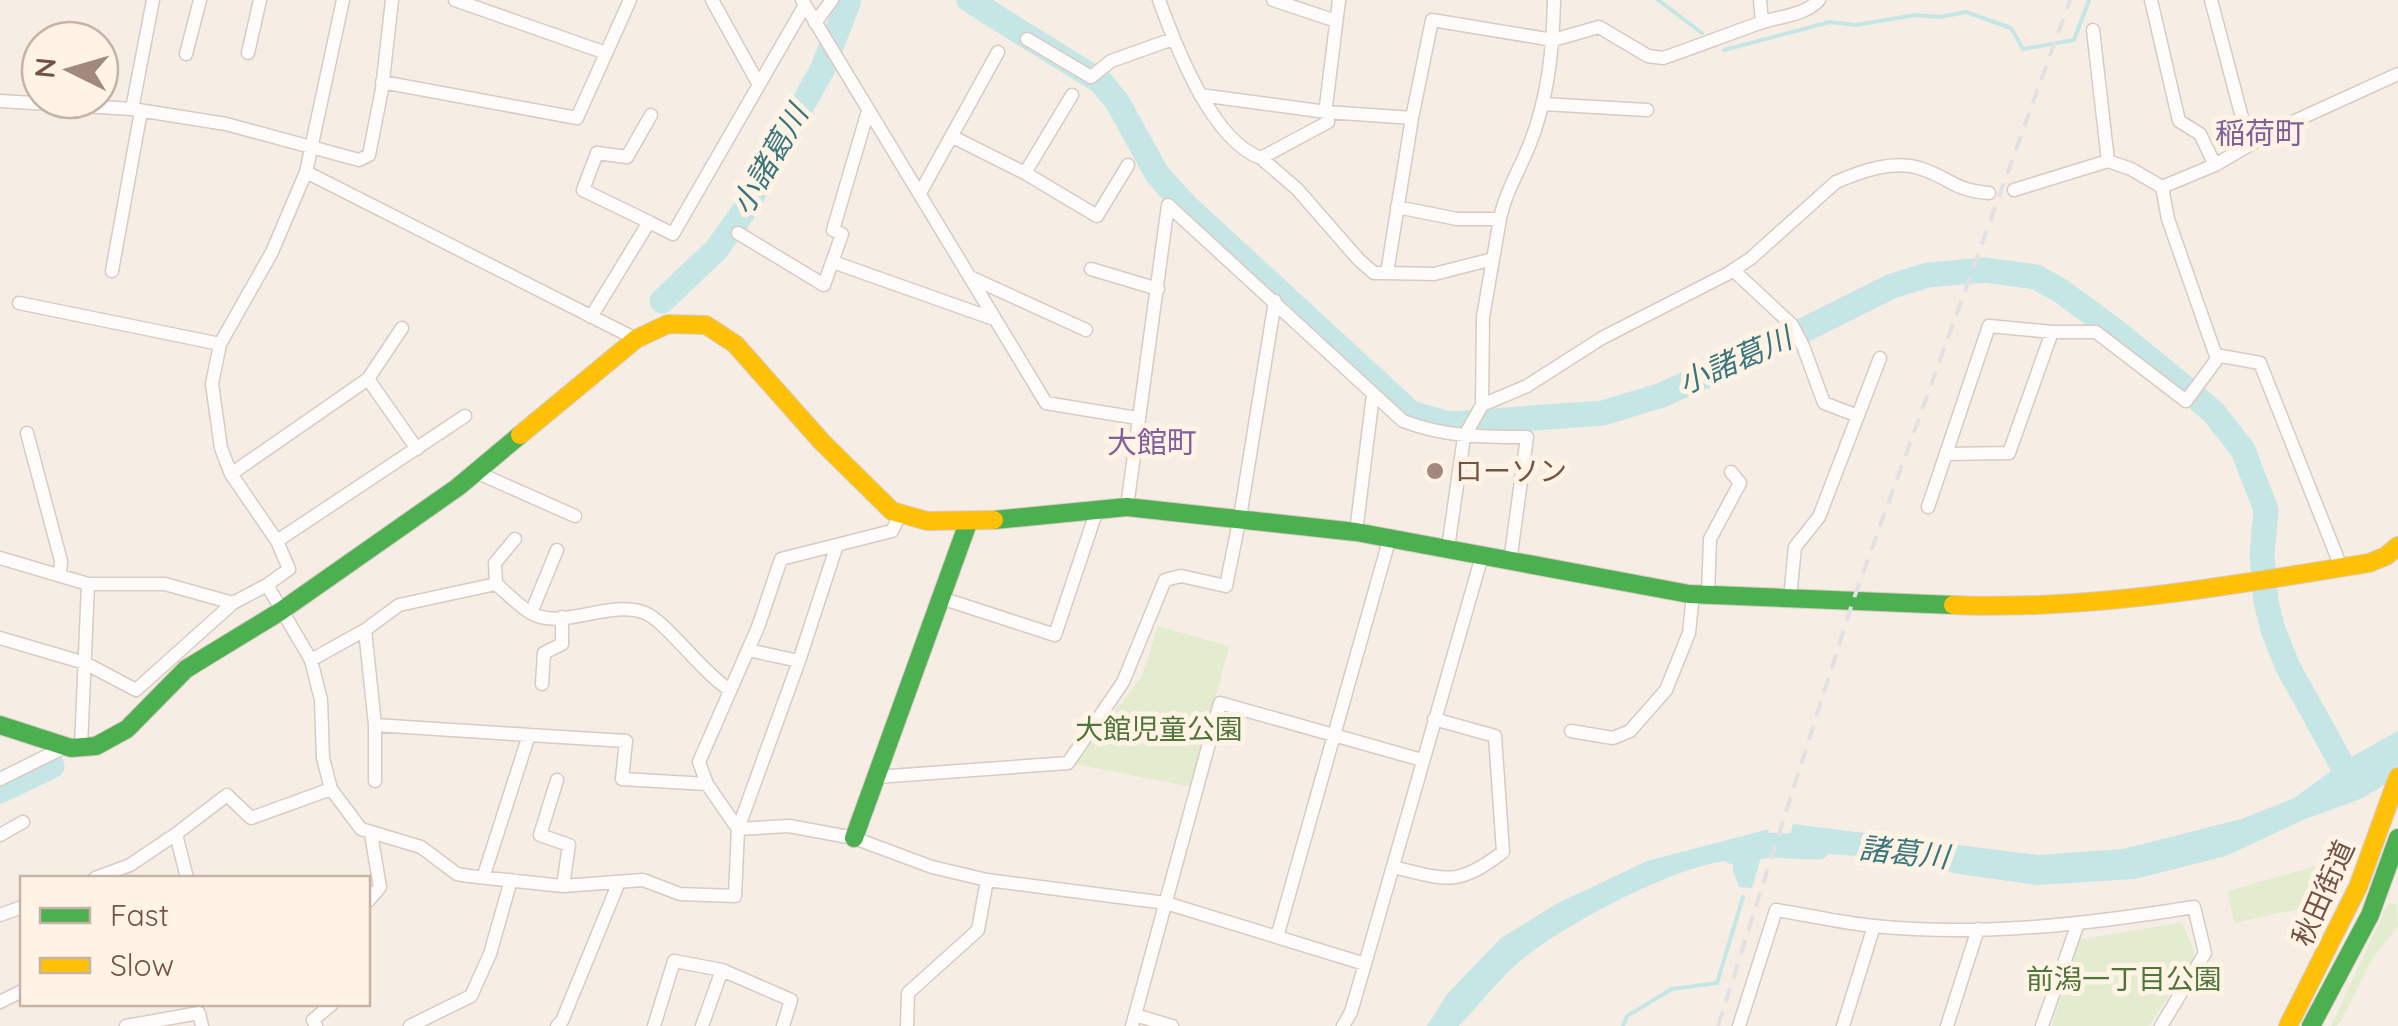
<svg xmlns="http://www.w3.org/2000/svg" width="2398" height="1026" viewBox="0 0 2398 1026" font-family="Quicksand,'Noto Sans JP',sans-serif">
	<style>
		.green { fill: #e3eccf }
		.water { fill: #c6e6e6 }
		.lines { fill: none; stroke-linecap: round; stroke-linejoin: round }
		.stream { stroke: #c6e6e6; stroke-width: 4 }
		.river { stroke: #c6e6e6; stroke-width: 25 }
		.street-casing { stroke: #d7cbc4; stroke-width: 15 }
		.fast-casing { stroke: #d7cbc2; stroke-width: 20 }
		.slow-casing { stroke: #d7cbc2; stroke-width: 20 }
		.street { stroke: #fefcfb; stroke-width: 12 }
		.fast { stroke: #4caf50; stroke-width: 18 }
		.slow { stroke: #ffc107; stroke-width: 18 }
		.rail { stroke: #e3e0e3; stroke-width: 4; stroke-dasharray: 15 10; stroke-linecap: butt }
		.poi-dot { fill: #a2897d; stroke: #fff3e6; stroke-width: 4 }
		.labels { text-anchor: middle; stroke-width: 10; stroke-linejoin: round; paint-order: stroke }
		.poi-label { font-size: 28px; fill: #745345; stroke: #fff3e6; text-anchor: start }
		.park-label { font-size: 28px; fill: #50753b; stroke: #fff3e6 }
		.street-label { font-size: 28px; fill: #745345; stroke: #fff3e6 }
		.neighbourhood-label { font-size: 30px; fill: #826099; stroke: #fff3e6 }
		.water-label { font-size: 30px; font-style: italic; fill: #39757c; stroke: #fff3e6 }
	</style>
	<rect width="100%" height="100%" fill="#f6eee5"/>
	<path class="green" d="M1158 626 1229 646 1192 787 1074 764 1142 676Z
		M2351 856 2322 904 2234 923 2228 891Z
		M2388 903 2397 904 2398 926 2373 958 2341 1021 2337 1026H2331Z
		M2182 922 2194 952 2193 959 2149 1026H2052L2077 940Z"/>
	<path class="water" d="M2398 731V776L2363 798 2303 820 2226 856 2135 879 2037 885 1958 874 1899 859 1786 851 1793 824 2038 855 2123 849 2241 819 2294 798 2331 771 2321 750 2337 740 2351 757Z
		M1769 829 1752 888 1739 887 1733 871V860C1678 864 1574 920 1529 954 1503 973 1481 1003 1459 1026H1427L1447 994 1501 938 1558 903 1647 861Z"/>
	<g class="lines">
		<path class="stream" d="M1658 0 1702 33
			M1724 50 1830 22 1856 25 1915 15 1940 17 1966 12 2011 28 2023 49 2074 40 2089 0
			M1623 1026 1627 1016 1672 989 1717 983 1743 897"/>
		<path class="river" d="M969 0 1101 82 1118 103 1157 174 1185 205 1411 413 1449 424 1603 413 1662 395 1772 346 1892 286 1928 275 1984 270 2036 277 2061 291 2118 333 2191 393 2214 413 2243 450 2266 510 2262 555 2266 602 2273 630 2288 667 2345 770
			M662 301 716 250 742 214 823 68 849 0
			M0 791 52 766
			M1734 852 1768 845 1818 847"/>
		<g class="street-casing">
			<path id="street" d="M455 0 606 53
				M712 0 758 83
				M802 0 1046 403 1137 418
				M1159 0C1176 47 1212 141 1261 158L1328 122 1326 106 1339 0
				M1273 0 1336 21
				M1760 0 1762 22
				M2151 0 2179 121 2200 134 2215 165
				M2211 0 2249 144
				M815 23 832 0
				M2093 30 2108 161
				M1027 39 1091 77 1111 61 1173 39
				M248 53 260 0
				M186 54 200 0
				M382 82 577 118 630 0
				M1200 95 1327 112 1412 118 1432 20 1553 40 1599 27 1648 56 1663 58C1696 47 1728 34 1760 23 1780 16 1804 16 1819 0
				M0 101 132 109 226 124 359 160 369 155 382 89 392 0
				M1543 104 1647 110
				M132 109 153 0
				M953 137 1025 173 1097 216 1128 165
				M1261 158 1297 189 1359 260 1374 273H1387L1412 118
				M306 172 636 339
				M1025 173 1072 95
				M2162 187 2215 165 2275 130 2398 74
				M920 193 998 52
				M1397 207 1457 219H1500
				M649 222 673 234 805 5
				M738 233 824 285 842 234 833 230 868 111
				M833 262 991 318
				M1091 269 1158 289
				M1733 270 1792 325 1803 346 1824 403 1858 416
				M112 271 141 111
				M1387 273 1434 274 1493 259
				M970 277 1086 330
				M19 303 220 344
				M591 317 649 222 583 190 597 153 627 157 651 115
				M2216 355 2260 363 2341 567
				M368 379 417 449
				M1482 405 1483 317 1500 219C1505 193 1519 171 1529 146 1548 99 1553 50 1554 0
				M27 433 61 561 60 575
				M1946 454 2009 453 2052 332
				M476 472 575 516
				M231 474 368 379 402 328
				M1127 507 1168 205 1403 421C1445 437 1483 437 1527 437L1510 562
				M1928 507 1989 326 2052 332H2096L2186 401 2217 359 2168 219 2162 187 2131 169 2108 161 2014 190
				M1356 532 1373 395
				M277 541 465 416
				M1448 548 1464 437 1482 405 1527 386 1602 338 1727 274 1750 259 1836 182C1862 171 1894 159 1922 169 1952 179 1953 190 1989 193
				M0 558 88 584H165L233 603 267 585 289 569 277 541 231 474 221 448 212 384 220 344 272 252 306 172 343 0
				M496 584C507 593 519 606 531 613 562 631 609 599 645 613 666 621 702 673 730 690
				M267 585 311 660 321 700 323 758 331 789 361 829 421 847 457 874 469 876 563 886 643 880 680 894 735 896 738 829 789 826 854 838 932 867 987 880 1166 903 1365 964 1482 556
				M1708 594 1710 539 1740 483 1731 472
				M941 598 1055 635 1097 510
				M1790 598 1795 547 1819 517 1880 358
				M531 613 557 550
				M0 638 85 663 136 690 233 603
				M748 650 799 661
				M311 660 365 630
				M542 684 544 653 562 644V617
				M1571 731 1613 738 1630 731 1666 690 1689 633 1693 594
				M529 735 626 741 622 779 707 784 738 829
				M81 747 88 584
				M877 777 1068 763 1123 682 1165 580 1181 576 1226 586 1240 517 1275 301
				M0 779 63 748
				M557 780 540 835 569 845 563 886
				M375 781V725
				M707 784 699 762 758 627 781 559 892 531 900 515
				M738 829 799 661 837 545
				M0 835 23 822
				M1393 867C1447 880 1457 887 1503 852L1495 736 1434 719
				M484 875 529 735 375 725 365 630 399 605 496 584 495 563 515 539
				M95 878 130 865 176 834
				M187 878 176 834 227 795 251 818 331 789
				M368 901 380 887 371 834
				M0 915 22 907
				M1277 937 1390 537
				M0 1002 22 991
				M1135 1015 1172 1026
				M126 1026 199 1013 202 1026
				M316 1026 313 1020 332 1004
				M410 1026 471 996 490 954 511 880
				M557 1026 562 1021 619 882
				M654 1026 674 961 722 970 791 1000 783 1026
				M702 1026 722 970
				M907 1026 908 993 978 930 987 880
				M1132 1026 1220 703 1422 760
				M1343 1026 1351 1012 1365 964
				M1739 1026 1776 910C1809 915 1842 923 1874 926 1982 937 2088 924 2194 907L2205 953 2161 1026
				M1843 1026 1874 926
				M1947 1026 1978 929
				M2042 1026 2077 926"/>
		</g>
		<g class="fast-casing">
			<path id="fast" d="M994 520 1127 507 1356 532 1689 594 1953 605
				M0 725 71 748 96 746 127 729 186 669 281 611 458 487 520 435
				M854 838 968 523
				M2311 1026 2370 915 2398 838"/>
		</g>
		<g class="slow-casing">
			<path id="slow" d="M520 435 636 339 668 324 706 325 735 344 822 442 892 511 927 521 994 520
				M1953 605C2092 611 2232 585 2369 563L2386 556 2398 546
				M2288 1026 2358 887 2398 777"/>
		</g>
		<use href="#street" class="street"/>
		<use href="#fast" class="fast"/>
		<use href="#slow" class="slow"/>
		<path class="rail" d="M1718 1026 1853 601 2070 0"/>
	</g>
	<circle class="poi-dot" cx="1435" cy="471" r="10"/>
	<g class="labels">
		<g class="poi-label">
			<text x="1455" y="481">ローソン</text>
		</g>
		<g class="park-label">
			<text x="1159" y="739">大館児童公園</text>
			<text x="2124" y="989">前潟一丁目公園</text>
		</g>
		<g class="street-label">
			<text transform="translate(2323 893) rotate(-66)" y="10">秋田街道</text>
		</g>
		<g class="neighbourhood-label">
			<text x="2260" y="144">稲荷町</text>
			<text x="1152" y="453">大館町</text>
		</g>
		<g class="water-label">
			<text transform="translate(770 160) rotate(-60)" y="10">小諸葛川</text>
			<text transform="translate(1735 361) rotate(-24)" y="10">小諸葛川</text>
			<text transform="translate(1904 853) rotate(6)" y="10">諸葛川</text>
		</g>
	</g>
	<rect x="20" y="876" width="350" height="130" fill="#fff3e6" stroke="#c7b3a6" stroke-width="2.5"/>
	<rect x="40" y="908" width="50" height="15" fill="#4caf50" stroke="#c7b3a6" stroke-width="2.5"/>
	<text x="110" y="926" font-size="30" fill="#745345">Fast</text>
	<rect x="40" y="958" width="50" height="15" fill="#ffc107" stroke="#c7b3a6" stroke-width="2.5"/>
	<text x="110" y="976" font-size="30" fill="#745345">Slow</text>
	<g transform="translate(70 70) rotate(275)"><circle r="48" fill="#fff3e6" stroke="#c7b3a6" stroke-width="2.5"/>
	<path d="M0-8L18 38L0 25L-18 38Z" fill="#a2897d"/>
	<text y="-15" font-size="28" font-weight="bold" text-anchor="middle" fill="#745345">N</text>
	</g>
</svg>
